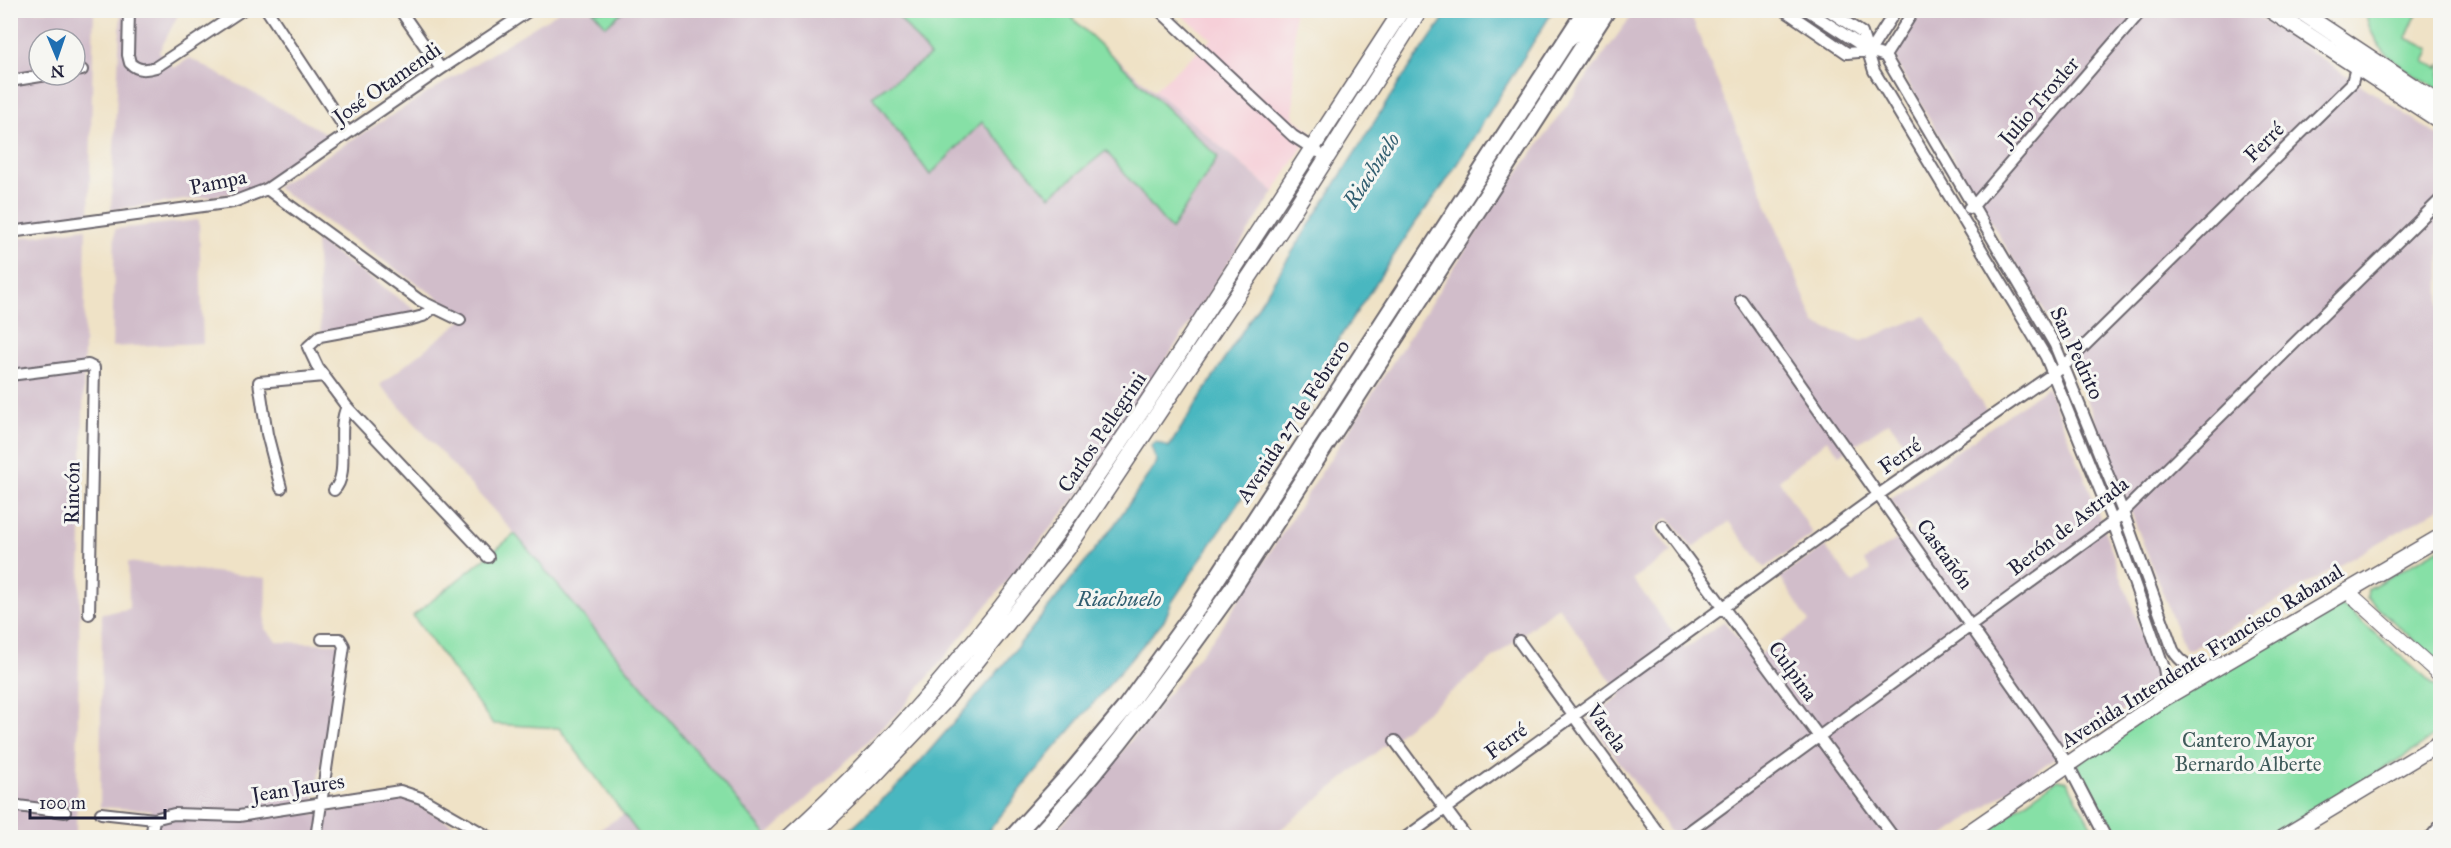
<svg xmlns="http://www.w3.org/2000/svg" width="2451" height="848" viewBox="0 0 2451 848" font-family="'IM FELL Great Primer',serif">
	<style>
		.built { fill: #f6cfd8 }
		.industrial { fill: #d1bdca; fill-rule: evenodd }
		.green { fill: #86e0a6; stroke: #548170; stroke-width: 1.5 }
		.water { fill: #48b7c0; stroke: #356c7e; stroke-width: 1.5 }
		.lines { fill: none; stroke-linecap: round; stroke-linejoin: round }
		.minor-casing { stroke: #6a656c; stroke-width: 14 }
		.tertiary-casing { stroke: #6a656c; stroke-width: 16 }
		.secondary-casing { stroke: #6a656c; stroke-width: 18 }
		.primary-casing { stroke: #6a656c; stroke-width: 20 }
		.minor { stroke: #fff; stroke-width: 10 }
		.tertiary { stroke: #fff; stroke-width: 14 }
		.secondary { stroke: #fff; stroke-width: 15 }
		.primary { stroke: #fff; stroke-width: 16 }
		.labels { text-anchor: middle; stroke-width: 6; stroke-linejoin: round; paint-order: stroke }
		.street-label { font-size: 21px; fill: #22223b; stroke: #f6f6f2 }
		.park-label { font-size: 21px; fill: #405b5b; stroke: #f6f6f2 }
		.water-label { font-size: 22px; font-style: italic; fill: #315e70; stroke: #f6f6f2 }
	</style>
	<rect width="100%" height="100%" fill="#f6f6f2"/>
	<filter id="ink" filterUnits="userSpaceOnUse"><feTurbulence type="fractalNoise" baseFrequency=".0167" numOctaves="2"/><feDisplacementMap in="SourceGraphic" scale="12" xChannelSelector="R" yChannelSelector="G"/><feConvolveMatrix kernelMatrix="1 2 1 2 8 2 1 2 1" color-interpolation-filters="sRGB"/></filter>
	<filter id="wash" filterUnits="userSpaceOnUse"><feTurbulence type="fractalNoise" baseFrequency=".008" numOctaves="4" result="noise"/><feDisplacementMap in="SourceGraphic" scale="24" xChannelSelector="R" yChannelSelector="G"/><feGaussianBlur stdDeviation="1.35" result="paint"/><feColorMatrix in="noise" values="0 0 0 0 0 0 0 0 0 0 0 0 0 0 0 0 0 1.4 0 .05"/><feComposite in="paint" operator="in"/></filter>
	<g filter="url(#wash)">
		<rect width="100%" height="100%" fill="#efe2c6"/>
		<path class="built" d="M1179 11H1294V118L1312 132 1274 192 1154 90 1212 39 1185 18Z"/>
		<path class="industrial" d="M1065 10 1082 29 1274 192 1085 486 902 709 767 836 515 534 380 385 466 317 276 187 560 11Z
			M10 11H94L89 217 11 226ZM39 39H75V75H39Z
			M121 11H180L159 52 174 68 190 58 329 135 251 191 111 210Z
			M1635 11H1689L1815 324 1862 341 1925 316 1988 413 1917 459 1889 422 1840 455 1827 440 1779 480 1813 534 1765 568 1729 522 1692 548 1668 517 1654 529 1672 552 1633 579 1685 649 1724 621 1753 659 1809 622 1780 577 1825 546 1853 583 1871 570 1864 561 1911 530 1890 499 2047 387 2085 477 2160 684 1942 837H1674L1588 719 1621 695 1558 606 1271 837 1049 838 1069 817 1219 631 1491 210Z
			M1922 11H2249L2440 137V508L2190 650 2184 648 2068 351 1898 66 1895 53Z
			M199 220 203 343 112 347 115 229Z
			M86 228 76 837 11 838 10 662 16 608 10 576 11 239Z
			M316 240 421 314 321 334Z
			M128 562 266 578 265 629 278 642 342 644 312 814 407 799 476 837H148L151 810 100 807 102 613 129 609Z
			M624 814 641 837H588Z"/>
		<path class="green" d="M593 11H623L606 26Z
			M894 11H1065L1218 157 1171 230 1106 151 1050 196 982 122 930 175 872 96 930 56Z
			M2365 11H2418L2406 38 2430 49 2425 62 2438 68 2440 64V91C2404 67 2374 58 2365 11Z
			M515 534 767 836 766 838 641 837 559 728 493 724 413 616Z
			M2440 548V664L2367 598 2368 589Z
			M2337 605 2344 606 2440 691V730L2418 748 2270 837H2111L2077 771 2078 763 2203 675Z
			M2058 779 2067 781 2097 837 1975 838Z"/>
		<path class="water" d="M1449 11H1553L1445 183 1416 222 1331 351 1337 366 1315 394 1307 413 1298 414 1172 602 1165 619 1039 767 984 837H841L904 780 995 675 1115 524 1157 462 1151 446 1156 442 1169 447 1399 83Z"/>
	</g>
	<g filter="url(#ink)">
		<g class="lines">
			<g class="minor-casing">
				<path id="minor" d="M129 10 128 55 130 63C138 71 146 70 156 67L242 10
					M267 10 348 133
					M400 10 441 69
					M1159 10 1293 136 1318 152
					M1784 10 1847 53 1870 51
					M1807 10 1870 51 1885 56 2055 345 2123 512 2173 650C2183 667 2197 671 2216 665
					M1828 10 1862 33 1874 71 2046 357 2113 522 2164 668 2167 686 2163 699
					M1569 41 1582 32 1596 10
					M1870 51 1896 10
					M1885 56 1914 10
					M75 71 82 70
					M10 81 47 75
					M267 189 419 300 460 320
					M1969 208 1974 205 2142 10
					M10 232 233 202 267 189 441 69 530 10
					M1741 300 2067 763 2106 838
					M433 308 423 316 412 319 320 336 308 347 318 368 347 407 488 557
					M10 375 88 365 94 368 89 614
					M281 488 267 434 259 382 324 376
					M334 490C351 474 335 429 347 407
					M1663 526 1894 838
					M1519 641 1662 838
					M1395 741 1467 838
					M10 805 65 812
					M101 813 154 819 174 814 239 816 400 791 421 798 491 838
					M1270 837V838
					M151 838 154 819
					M316 838 344 646 340 639H322
					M1405 838 1878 495 2064 366 2352 83 2357 63
					M1680 838 2113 522 2440 200
					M2430 838 2440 826"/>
			</g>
			<g class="tertiary-casing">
				<path id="tertiary" d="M2347 591 2440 675"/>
			</g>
			<g class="secondary-casing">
				<path id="secondary" d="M2270 10 2440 121
					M2298 10 2440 104
					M788 838C964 679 1088 496 1215 298 1277 202 1340 107 1402 10
					M809 838 872 778 943 703 1068 548 1288 219 1420 10
					M1961 838 2163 699 2440 537
					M2282 838 2440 743"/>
			</g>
			<g class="primary-casing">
				<path id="primary" d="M1012 838 1070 774 1125 708 1201 603 1586 10
					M1036 838C1109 761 1170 676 1231 591L1607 10"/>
			</g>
			<use href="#minor" class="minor"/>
			<use href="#tertiary" class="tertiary"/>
			<use href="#secondary" class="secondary"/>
			<use href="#primary" class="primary"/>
		</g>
	</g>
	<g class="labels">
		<g class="street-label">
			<text transform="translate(387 83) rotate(-35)" y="7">José Otamendi</text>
			<text transform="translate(2039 101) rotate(-49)" y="7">Julio Troxler</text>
			<text transform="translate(2264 142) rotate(-45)" y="7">Ferré</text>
			<text transform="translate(218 182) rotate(-12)" y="7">Pampa</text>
			<text transform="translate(2077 353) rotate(65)" y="7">San Pedrito</text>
			<text transform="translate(1293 421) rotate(-57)" y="7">Avenida 27 de Febrero</text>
			<text transform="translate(1102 432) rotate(-56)" y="7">Carlos Pellegrini</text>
			<text transform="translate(1900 456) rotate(-35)" y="7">Ferré</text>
			<text transform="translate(72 493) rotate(-89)" y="7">Rincón</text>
			<text transform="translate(2068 526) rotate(-38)" y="7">Berón de Astrada</text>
			<text transform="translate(1945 554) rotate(54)" y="7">Castañón</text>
			<text transform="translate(2202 656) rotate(-32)" y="7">Avenida Intendente Francisco Rabanal</text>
			<text transform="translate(1793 671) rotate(54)" y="7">Culpina</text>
			<text transform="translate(1607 728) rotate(54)" y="7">Varela</text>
			<text transform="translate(1506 741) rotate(-36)" y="7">Ferré</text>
			<text transform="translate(298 788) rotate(-9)" y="7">Jean Jaures</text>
		</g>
		<g class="park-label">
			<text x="2248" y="747">Cantero Mayor<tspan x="2248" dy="24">Bernardo Alberte</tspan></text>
		</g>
		<g class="water-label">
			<text transform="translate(1371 170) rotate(-57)" y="8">Riachuelo</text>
			<text x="1119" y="606">Riachuelo</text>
		</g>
	</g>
	<rect width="2451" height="848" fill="none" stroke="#f6f6f2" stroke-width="36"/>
	<g transform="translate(57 57) rotate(178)"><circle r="28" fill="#f6f6f2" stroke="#a1a1a9" stroke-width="1.5"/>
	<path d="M0-4.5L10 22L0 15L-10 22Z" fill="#1f6fb2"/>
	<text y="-9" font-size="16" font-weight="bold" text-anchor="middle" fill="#22223b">N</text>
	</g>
	<path d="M30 809v9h135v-9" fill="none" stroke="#22223b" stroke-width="3"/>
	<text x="39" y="809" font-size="18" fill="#22223b" stroke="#f6f6f2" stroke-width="4.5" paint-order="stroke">100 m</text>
</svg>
